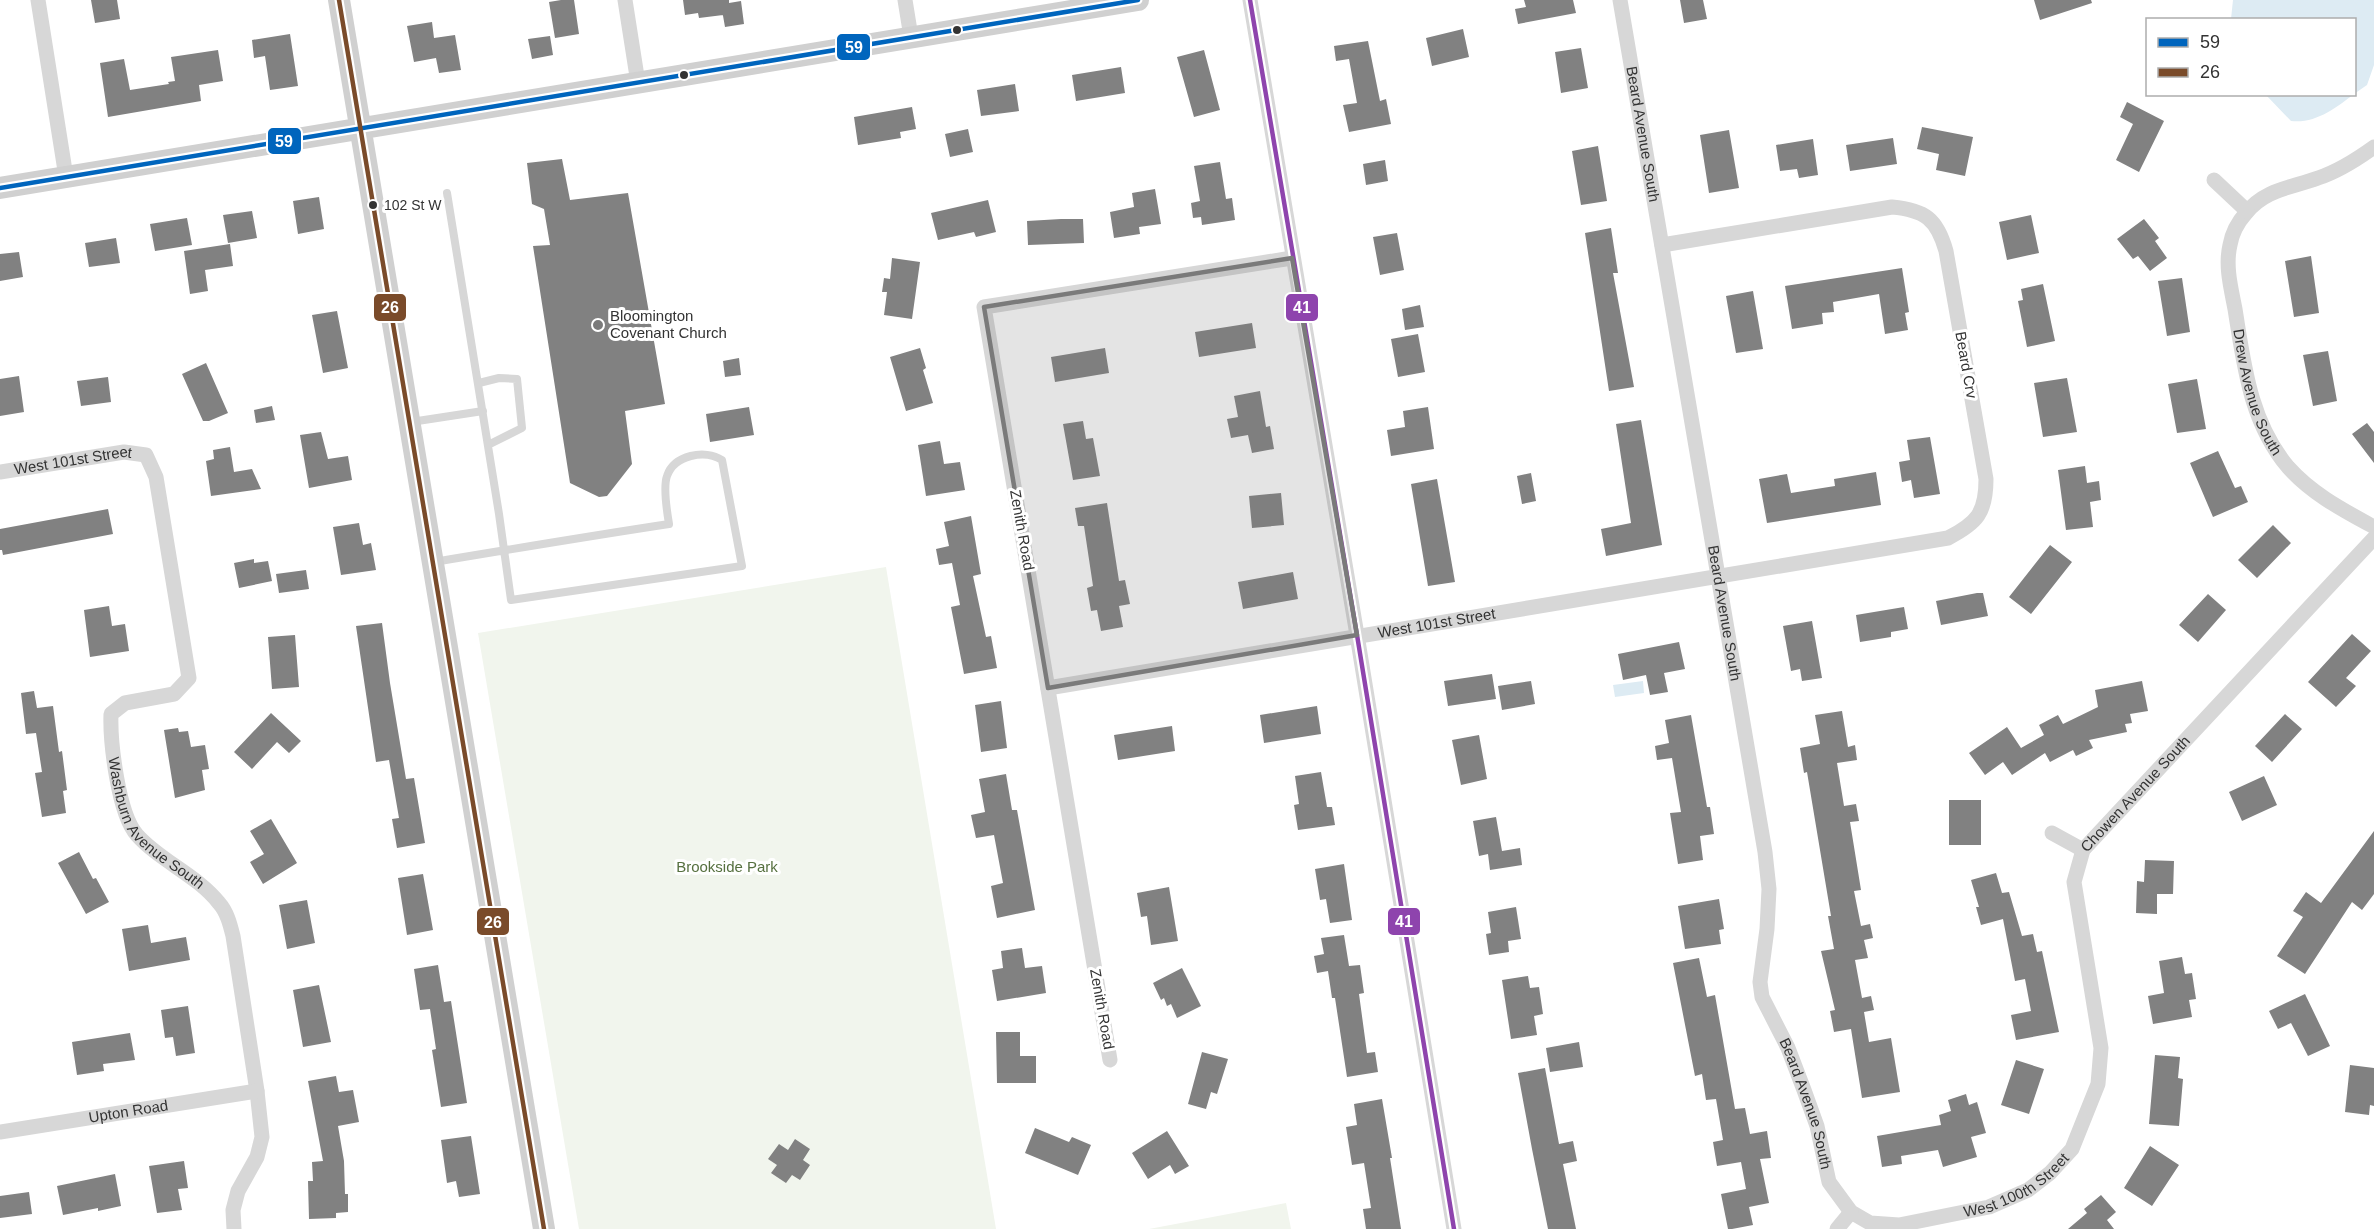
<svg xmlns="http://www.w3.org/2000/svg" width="2374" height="1229" viewBox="0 0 2374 1229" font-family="Helvetica,sans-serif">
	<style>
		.green { fill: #f1f5ed }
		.water { fill: #ddebf3 }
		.building { fill: #818181 }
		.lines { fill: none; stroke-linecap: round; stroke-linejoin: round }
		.lane { stroke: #d7d7d7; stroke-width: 8 }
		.street { stroke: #d7d7d7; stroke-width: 15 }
		.secondary { stroke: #d0d0d0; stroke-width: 22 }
		.bus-1-casing { stroke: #fff; stroke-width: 9 }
		.bus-2-casing { stroke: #fff; stroke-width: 9 }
		.bus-3-casing { stroke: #fff; stroke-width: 9 }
		.bus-1 { stroke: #0065bd; stroke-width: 4.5 }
		.bus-2 { stroke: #7a4b2a; stroke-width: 4.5 }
		.bus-3 { stroke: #8e44ad; stroke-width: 4.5 }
		.marked { fill: #7a7a7a; fill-opacity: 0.2; stroke: #7a7a7a; stroke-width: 4.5; stroke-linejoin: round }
		.bus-dot { fill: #333; stroke: #fff; stroke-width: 2 }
		.poi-dot { fill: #7a7a7a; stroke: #fff; stroke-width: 2 }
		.labels { text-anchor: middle; stroke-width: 6; stroke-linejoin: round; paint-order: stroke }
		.bus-label { font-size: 14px; fill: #333; stroke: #fff; text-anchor: start }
		.street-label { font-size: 15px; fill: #333; stroke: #fff }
		.poi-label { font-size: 15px; fill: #333; stroke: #fff; text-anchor: start }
		.park-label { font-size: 15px; fill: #56703f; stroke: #fff }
		.line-badge { stroke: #fff; stroke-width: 2 }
		.badge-label { font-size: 16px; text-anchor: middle; font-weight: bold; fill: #fff }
	</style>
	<rect width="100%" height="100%" fill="#fff"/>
	<path class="green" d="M886 567 996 1229H579L478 633Z
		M1286 1203 1291 1229H1149Z"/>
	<path class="water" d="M2233 0H2374V65L2367 85 2354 94V20L2231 19Z
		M2266 95V94H2354C2336 108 2315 124 2291 121Z
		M1643 681 1644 693 1615 697 1613 685Z"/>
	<path class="building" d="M91 0H117L120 19 95 23Z
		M561 0H574L579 34 555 38 549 2Z
		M683 0H729V3L741 1 744 24 725 27 722 10 723 15 699 18 698 13 685 15Z
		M1524 0H1573L1576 13 1518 24 1515 9 1526 7Z
		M1680 0H1703L1707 19 1684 23Z
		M2034 0H2091L2092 3 2040 20Z
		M432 22 434 38 455 35 461 70 439 73 436 58 414 62 407 26Z
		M1463 29 1469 57 1432 66 1426 38Z
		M290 34 298 86 270 90 265 56 254 58 252 40Z
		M550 36 553 55 532 59 528 39Z
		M1368 41 1380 101 1386 99 1391 124 1349 132 1343 105 1357 103 1349 59 1336 61 1334 46Z
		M1581 48 1588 88 1561 93 1555 52Z
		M218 50 223 81 199 85 201 101 108 117 100 63 124 59 130 90 169 84 168 82 175 81 171 57Z
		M1204 50 1220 110 1194 117 1177 57Z
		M1121 67 1125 93 1076 101 1072 75Z
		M1015 84 1019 111 981 116 977 90Z
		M2127 102 2164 121 2139 172 2116 160 2133 124 2120 117Z
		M912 107 916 129 900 132 901 138 858 145 854 117Z
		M1922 127 1973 137 1965 176 1936 170 1939 154 1917 149Z
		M968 129 973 152 950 157 945 134Z
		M1729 130 1739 188 1709 193 1700 135Z
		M1893 138 1897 164 1850 171 1846 145Z
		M1813 139 1818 175 1799 178 1797 169 1780 171 1776 145Z
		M1598 146 1607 201 1581 205 1572 151Z
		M562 159 570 200 628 193 665 404 625 411 632 464 607 496 599 497 570 483 533 246 550 245 544 209 532 204 527 163Z
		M1385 160 1388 181 1366 185 1363 164Z
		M1220 162 1226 199 1232 198 1235 220 1202 225 1201 217 1193 218 1191 203 1200 201 1194 166Z
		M1155 189 1161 224 1139 227 1140 234 1114 238 1110 212 1134 207 1132 193Z
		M319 197 324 229 298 234 293 201Z
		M988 200 996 232 976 237 974 232 938 240 931 213Z
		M252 211 257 238 228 243 223 215Z
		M2031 215 2039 253 2007 260 1999 222Z
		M187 218 192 245 155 251 150 224Z
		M1061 219H1083L1084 243 1028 245 1027 221Z
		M2144 219 2159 238 2155 241 2167 258 2150 271 2138 256 2133 259 2117 239Z
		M1611 228 1618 273H1613L1634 387 1609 391 1585 233Z
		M1397 233 1404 270 1380 275 1373 237Z
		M116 238 120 263 89 267 85 243Z
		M230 244 233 266 205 270 208 291 190 294 184 251Z
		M19 252 23 277 0 281V254Z
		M2311 256 2319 313 2294 317 2285 261Z
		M892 258 920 262 912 319 884 315 887 292H882L884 278 890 279Z
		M1902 268 1909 312 1905 313 1908 330 1885 334 1879 294 1833 302 1834 312 1822 313 1823 324 1792 329 1785 286Z
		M2182 278 2190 332 2167 336 2158 281Z
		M2043 284 2055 341 2027 347 2018 301 2023 300 2021 289Z
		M1753 291 1763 349 1736 353 1726 296Z
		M1420 305 1424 327 1405 330 1402 309Z
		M337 311 348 368 323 373 312 315Z
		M1252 323 1256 348 1199 357 1195 332Z
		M1418 334 1425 372 1398 377 1391 339Z
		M920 348 926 368 923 370 933 403 906 411 890 357Z
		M1105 348 1109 373 1055 382 1051 357Z
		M2328 351 2337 401 2313 406 2303 355Z
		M739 358 741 375 725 377 723 361Z
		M206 363 228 413 209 421H203L182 374Z
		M19 376 24 412 0 416V379Z
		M108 377 111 402 81 406 77 381Z
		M2067 378 2077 432 2043 437 2034 383Z
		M2197 379 2206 429 2177 433 2168 384Z
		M1260 391 1266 427 1270 426 1274 449 1252 453 1248 435 1231 438 1227 419 1238 417 1234 396Z
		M272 406 275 420 256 423 254 410Z
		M749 407 754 435 710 442 706 414Z
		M1428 407 1434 449 1391 456 1387 430 1405 427 1403 411Z
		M1641 420 1662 545 1606 556 1601 529 1631 523 1616 424Z
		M1083 421 1086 439 1093 438 1100 476 1073 480 1063 424Z
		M2367 423 2374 432V463L2352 434Z
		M321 432 328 459 348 456 352 480 309 488 300 435Z
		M1930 437 1940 494 1914 498 1911 480 1902 482 1899 462 1910 460 1907 440Z
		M940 441 944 464 960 462 965 490 926 496 918 445Z
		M230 447 234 472 252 469 261 489 211 496 206 461 214 459 213 450Z
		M2218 451 2235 488 2241 486 2248 502 2213 517 2190 463Z
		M2085 466 2087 483 2099 481 2101 500 2090 502 2093 527 2066 530 2058 470Z
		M1876 472 1881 505 1767 523 1759 479 1787 474 1791 493 1835 486 1834 479Z
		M1531 473 1536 501 1522 504 1517 476Z
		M1437 479 1455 582 1428 586 1411 484Z
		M1281 493 1284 525 1252 528 1249 496Z
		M1107 503 1119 581 1125 580 1130 604 1119 606 1123 627 1101 631 1097 610 1091 611 1087 588 1093 586 1084 526H1078L1075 508Z
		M108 509 113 534 3 555 2 550H0V529Z
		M971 516 981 574 973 576 986 637 991 636 997 668 964 674 951 607 960 605 952 563 939 565 936 549 949 546 944 522Z
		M359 523 363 545 371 543 376 570 341 575 333 527Z
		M2273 525 2291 543 2257 578 2238 560Z
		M2050 545 2072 562 2031 614 2009 597Z
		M254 559V563L268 561 272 581 239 588 234 563Z
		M306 570 309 589 279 593 276 574Z
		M1293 572 1298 599 1243 609 1238 582Z
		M1977 593H1983L1988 616 1941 625 1936 601Z
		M2208 594 2226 610 2198 642 2179 625Z
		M109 606 112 626 125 624 129 651 90 657 84 610Z
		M1904 607 1908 629 1891 632V637L1860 642 1856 615Z
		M1812 621 1822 678 1802 681 1800 669 1791 671 1783 626Z
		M382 623 390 683 406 779 414 778 425 843 397 848 392 819 399 818 389 760 376 762 356 626Z
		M2352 634 2371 651 2346 678 2356 686 2336 707 2308 682Z
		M295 635 299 687 272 689 268 637Z
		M1679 642 1685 669 1664 673 1668 692 1650 695 1646 675 1623 680 1618 654Z
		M1492 674 1496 699 1448 706 1444 681Z
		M1531 681 1535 704 1502 710 1498 686Z
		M2142 681 2148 711 2130 714 2132 723 2125 724 2127 732 2089 740 2093 748 2076 756 2073 750 2050 762 2045 753 2012 775 2003 762 1985 775 1969 753 2007 727 2021 748 2044 735 2039 725 2058 715 2063 724 2098 707 2095 690Z
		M34 691 37 708 53 706 59 752 62 751 67 790 63 791 66 813 42 817 35 773 42 772 36 733 26 734 21 693Z
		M1001 701 1007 748 981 752 975 705Z
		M1317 706 1321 734 1264 743 1260 715Z
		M1842 711 1848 747 1855 745 1857 760 1837 763 1844 806 1856 804 1859 821 1850 822 1861 890 1854 891 1861 926 1870 924 1873 938 1864 940 1868 958 1855 960 1862 998 1871 996 1874 1010 1864 1012 1869 1042 1891 1038 1900 1092 1862 1098 1851 1029 1834 1032 1830 1011 1835 1010 1821 951 1834 949 1828 916H1831L1807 772 1804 773 1800 748 1820 744 1815 715Z
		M271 713 301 741 289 753 277 742 252 769 234 752Z
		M2285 714 2302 729 2272 762 2255 746Z
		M1691 715 1707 807H1710L1714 834 1700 836 1703 860 1678 864 1670 813 1681 812 1672 758 1657 760 1655 746 1669 743 1665 720Z
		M1172 726 1175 751 1118 760 1114 735Z
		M178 728 179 732 188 731 191 747 205 745 209 769 202 770 205 790 175 798 164 730Z
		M1479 735 1487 779 1461 785 1452 740Z
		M1321 772 1327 807H1332L1335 825 1298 830 1294 805 1299 804 1295 776Z
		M1006 774 1012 810H1017L1035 910 997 918 991 886 1003 883 994 835 976 838 971 815 985 812 979 779Z
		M2264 776 2277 805 2242 821 2229 792Z
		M1949 800H1981V845H1949Z
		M1496 817 1502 851 1520 848 1522 865 1490 870 1488 854 1479 856 1473 821Z
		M271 819 297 863 263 884 250 862 264 854 250 831Z
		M2374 831V894L2362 910 2352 902 2305 974 2277 956 2303 917 2293 911 2306 892 2321 903Z
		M79 852 93 879 96 878 109 902 86 914 58 863Z
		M2145 860 2174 861 2173 894H2157V914L2136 913 2137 881 2144 882Z
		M1344 864 1352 920 1330 923 1326 899 1320 900 1315 869Z
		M1996 873 2002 893 2009 892 2022 936 2033 934 2037 952 2042 951 2059 1032 2016 1040 2011 1015 2031 1011 2025 979 2015 981 2003 919 1981 925 1976 907H1979L1971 880Z
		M423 874 433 930 407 935 398 878Z
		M1169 887 1178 941 1151 945 1147 916 1141 917 1137 893Z
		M1719 899 1724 929 1719 930 1721 944 1685 949 1678 906Z
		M307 900 315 943 287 949 279 905Z
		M1516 907 1521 939 1508 941 1509 952 1489 955 1486 934 1491 933 1488 912Z
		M148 925 151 943 186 937 190 960 129 971 122 929Z
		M1344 935 1349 966 1360 965 1364 993 1359 994 1367 1053 1375 1052 1378 1072 1347 1077 1335 998H1332L1328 971 1317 973 1314 956 1324 954 1321 938Z
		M1022 948 1025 968 1042 966 1046 993 997 1001 992 970 1003 968 1001 951Z
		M2182 957 2185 974 2192 973 2196 999 2189 1000 2192 1017 2153 1024 2148 996 2164 993 2159 961Z
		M1699 958 1707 997 1715 995 1735 1109 1745 1108 1750 1134 1767 1131 1771 1158 1760 1159 1769 1203 1749 1207 1753 1225 1732 1229H1728L1721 1194 1746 1189 1741 1162 1717 1166 1713 1142 1723 1140 1716 1099 1706 1100 1702 1074 1695 1076 1673 963Z
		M438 965 444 1002 451 1001 467 1103 441 1107 432 1050 436 1049 430 1009 420 1010 414 969Z
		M1182 968 1201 1006 1177 1018 1171 1004 1167 1006 1164 998 1161 1000 1153 983Z
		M1528 976 1530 988 1539 987 1543 1014 1534 1016 1537 1035 1511 1039 1502 980Z
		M319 985 331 1042 303 1047 293 990Z
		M2305 994 2330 1046 2308 1056 2291 1023 2278 1029 2269 1011Z
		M188 1006 195 1053 176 1056 173 1037 165 1038 161 1010Z
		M996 1032H1020V1056H1036V1083H997Z
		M130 1033 135 1060 103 1064 104 1071 77 1075 72 1042Z
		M1579 1042 1583 1067 1550 1072 1546 1048Z
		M1202 1052 1228 1059 1217 1094 1211 1092 1206 1109 1188 1104Z
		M2155 1055 2180 1057 2178 1078 2183 1079 2179 1126 2149 1124Z
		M2016 1060 2044 1069 2029 1114 2001 1105Z
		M2350 1065 2374 1068V1106L2370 1105 2369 1115 2345 1112Z
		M1545 1068 1559 1144 1573 1141 1577 1161 1563 1164 1576 1229H1548L1532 1149 1518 1073Z
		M336 1076 339 1092 353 1090 359 1122 338 1126 344 1161 345 1194H348V1212L336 1213V1218L309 1219 308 1181H313L312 1162 323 1161 308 1081Z
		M1966 1094 1969 1105 1977 1102 1986 1133 1971 1137 1977 1157 1943 1167 1938 1150 1901 1156 1902 1164 1882 1167 1877 1136 1941 1125 1939 1115 1951 1111 1948 1100Z
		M1382 1099 1392 1158H1390L1401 1229H1366L1363 1209 1371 1208 1364 1163 1352 1165 1346 1127 1357 1125 1354 1104Z
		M1035 1128 1069 1142 1072 1137 1091 1145 1078 1175 1025 1153Z
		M1167 1131 1189 1166 1175 1174 1170 1165 1148 1179 1132 1153Z
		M471 1136 480 1194 459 1197 456 1181 447 1183 441 1140Z
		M795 1139 810 1149 803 1160 810 1165 800 1180 792 1175 786 1183 771 1173 777 1165 768 1159 779 1144 788 1150Z
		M2150 1146 2179 1165 2152 1206 2124 1188Z
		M184 1161 188 1188 178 1189 182 1210 157 1213 149 1166Z
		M115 1174 121 1206 98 1211V1208L63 1215 57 1186Z
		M29 1192 32 1214 0 1218V1196Z
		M2101 1195 2116 1212 2107 1220 2114 1229H2068L2087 1213 2084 1209Z"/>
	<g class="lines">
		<path class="lane" d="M479 383 499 378 517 379 522 428 488 445
			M411 422 483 411
			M434 562C512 549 590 536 669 524 667 512 663 487 667 476 674 455 705 449 722 460L742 566 511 600 499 514 447 193"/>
		<g class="street">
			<path d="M38 0 66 177"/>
			<path d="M625 0 638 83"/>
			<path d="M905 0 911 37"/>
			<path d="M1250 0 1357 635 1454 1229"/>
			<path id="s1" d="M1620 0 1765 852 1769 889 1767 929 1760 982 1762 997 1788 1048 1804 1090 1817 1126 1829 1182 1851 1212 1870 1223 1899 1225 1989 1207 2028 1190 2050 1173 2072 1149 2098 1084 2101 1048 2074 882 2083 850 2374 538"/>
			<path id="s2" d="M2374 147C2356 160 2339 171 2318 178 2291 188 2265 189 2246 213 2238 222 2232 233 2230 245 2225 266 2231 288 2235 309 2244 365 2250 422 2288 467 2312 494 2343 510 2374 527"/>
			<path d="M2214 180 2247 211"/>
			<path id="s3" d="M0 472 124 452 146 455 156 477 189 678 174 694 125 703 111 714C110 741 118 814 137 835 160 861 197 875 219 903 227 912 230 924 233 936L257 1091 262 1137 257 1157 238 1191 233 1210 234 1229"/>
			<path id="s4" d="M1048 688 1948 538C1977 523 1986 513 1986 479L1946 251C1937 219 1925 210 1892 207L1662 245"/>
			<path d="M2052 833 2083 850"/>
			<path d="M1110 1060 984 307 1292 258"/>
			<path id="s5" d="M0 1132 257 1091"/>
			<path d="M1837 1229 1851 1212"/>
		</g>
		<path class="secondary" d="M339 0 544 1229
			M0 188 1138 0"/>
		<g class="bus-1-casing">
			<path id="bus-1" d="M0 188 1138 0"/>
		</g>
		<g class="bus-2-casing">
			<path id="bus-2" d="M339 0 544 1229"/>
		</g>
		<g class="bus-3-casing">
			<path id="bus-3" d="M1250 0 1357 635 1454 1229"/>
		</g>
		<use href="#bus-1" class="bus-1"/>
		<use href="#bus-2" class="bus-2"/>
		<use href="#bus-3" class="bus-3"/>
	</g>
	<path class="marked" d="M1292 258 1357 635 1048 688 984 307Z"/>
	<g class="bus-dot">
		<circle cx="957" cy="30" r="5"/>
		<circle cx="684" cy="75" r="5"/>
		<circle cx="373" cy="205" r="5"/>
	</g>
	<circle class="poi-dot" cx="598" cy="325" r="6"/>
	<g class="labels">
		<g class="bus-label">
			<text x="384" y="210">102 St W</text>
		</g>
		<g class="street-label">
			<text dy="5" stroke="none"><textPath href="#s1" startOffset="136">Beard Avenue South</textPath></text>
			<text transform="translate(1966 365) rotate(80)" y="5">Beard Crv</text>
			<text dy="5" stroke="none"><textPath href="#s2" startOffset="333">Drew Avenue South</textPath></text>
			<text dy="5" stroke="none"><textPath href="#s3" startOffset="74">West 101st Street</textPath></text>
			<text transform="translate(1022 530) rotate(80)" y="5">Zenith Road</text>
			<text dy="5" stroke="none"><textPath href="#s1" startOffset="622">Beard Avenue South</textPath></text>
			<text dy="5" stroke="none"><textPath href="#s4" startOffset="394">West 101st Street</textPath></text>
			<text dy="5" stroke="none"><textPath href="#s1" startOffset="1875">Chowen Avenue South</textPath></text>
			<text dy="5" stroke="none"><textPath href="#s3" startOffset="591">Washburn Avenue South</textPath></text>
			<text transform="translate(1102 1009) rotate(80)" y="5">Zenith Road</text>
			<text dy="5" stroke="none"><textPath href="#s1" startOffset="1126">Beard Avenue South</textPath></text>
			<text dy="5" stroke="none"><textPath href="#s5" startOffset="130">Upton Road</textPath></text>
			<text dy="5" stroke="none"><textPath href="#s1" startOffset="1422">West 100th Street</textPath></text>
		</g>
		<g class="poi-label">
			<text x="610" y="321">Bloomington<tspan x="610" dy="17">Covenant Church</tspan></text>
		</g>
		<g class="park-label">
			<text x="727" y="872">Brookside Park</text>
		</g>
	</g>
	<g class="line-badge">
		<rect x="836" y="33" width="35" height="28" rx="6" fill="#0065bd"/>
		<rect x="267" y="127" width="35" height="28" rx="6" fill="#0065bd"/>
		<rect x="1285" y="293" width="34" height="29" rx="6" fill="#8e44ad"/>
		<rect x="373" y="293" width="34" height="29" rx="6" fill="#7a4b2a"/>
		<rect x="1387" y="907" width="34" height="29" rx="6" fill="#8e44ad"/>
		<rect x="476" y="907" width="34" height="29" rx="6" fill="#7a4b2a"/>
	</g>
	<g class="badge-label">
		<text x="854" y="53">59</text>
		<text x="284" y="147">59</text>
		<text x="1302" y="313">41</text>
		<text x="390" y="313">26</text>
		<text x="1404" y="927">41</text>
		<text x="493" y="928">26</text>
	</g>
	<rect x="2146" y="18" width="210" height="78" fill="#ffffff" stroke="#adadad" stroke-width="1.5"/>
	<rect x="2158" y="38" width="30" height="9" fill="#0065bd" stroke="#adadad" stroke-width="1.5"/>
	<text x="2200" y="48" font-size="18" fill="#333333">59</text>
	<rect x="2158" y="68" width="30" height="9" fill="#7a4b2a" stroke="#adadad" stroke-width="1.5"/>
	<text x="2200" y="78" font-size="18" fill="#333333">26</text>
</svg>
